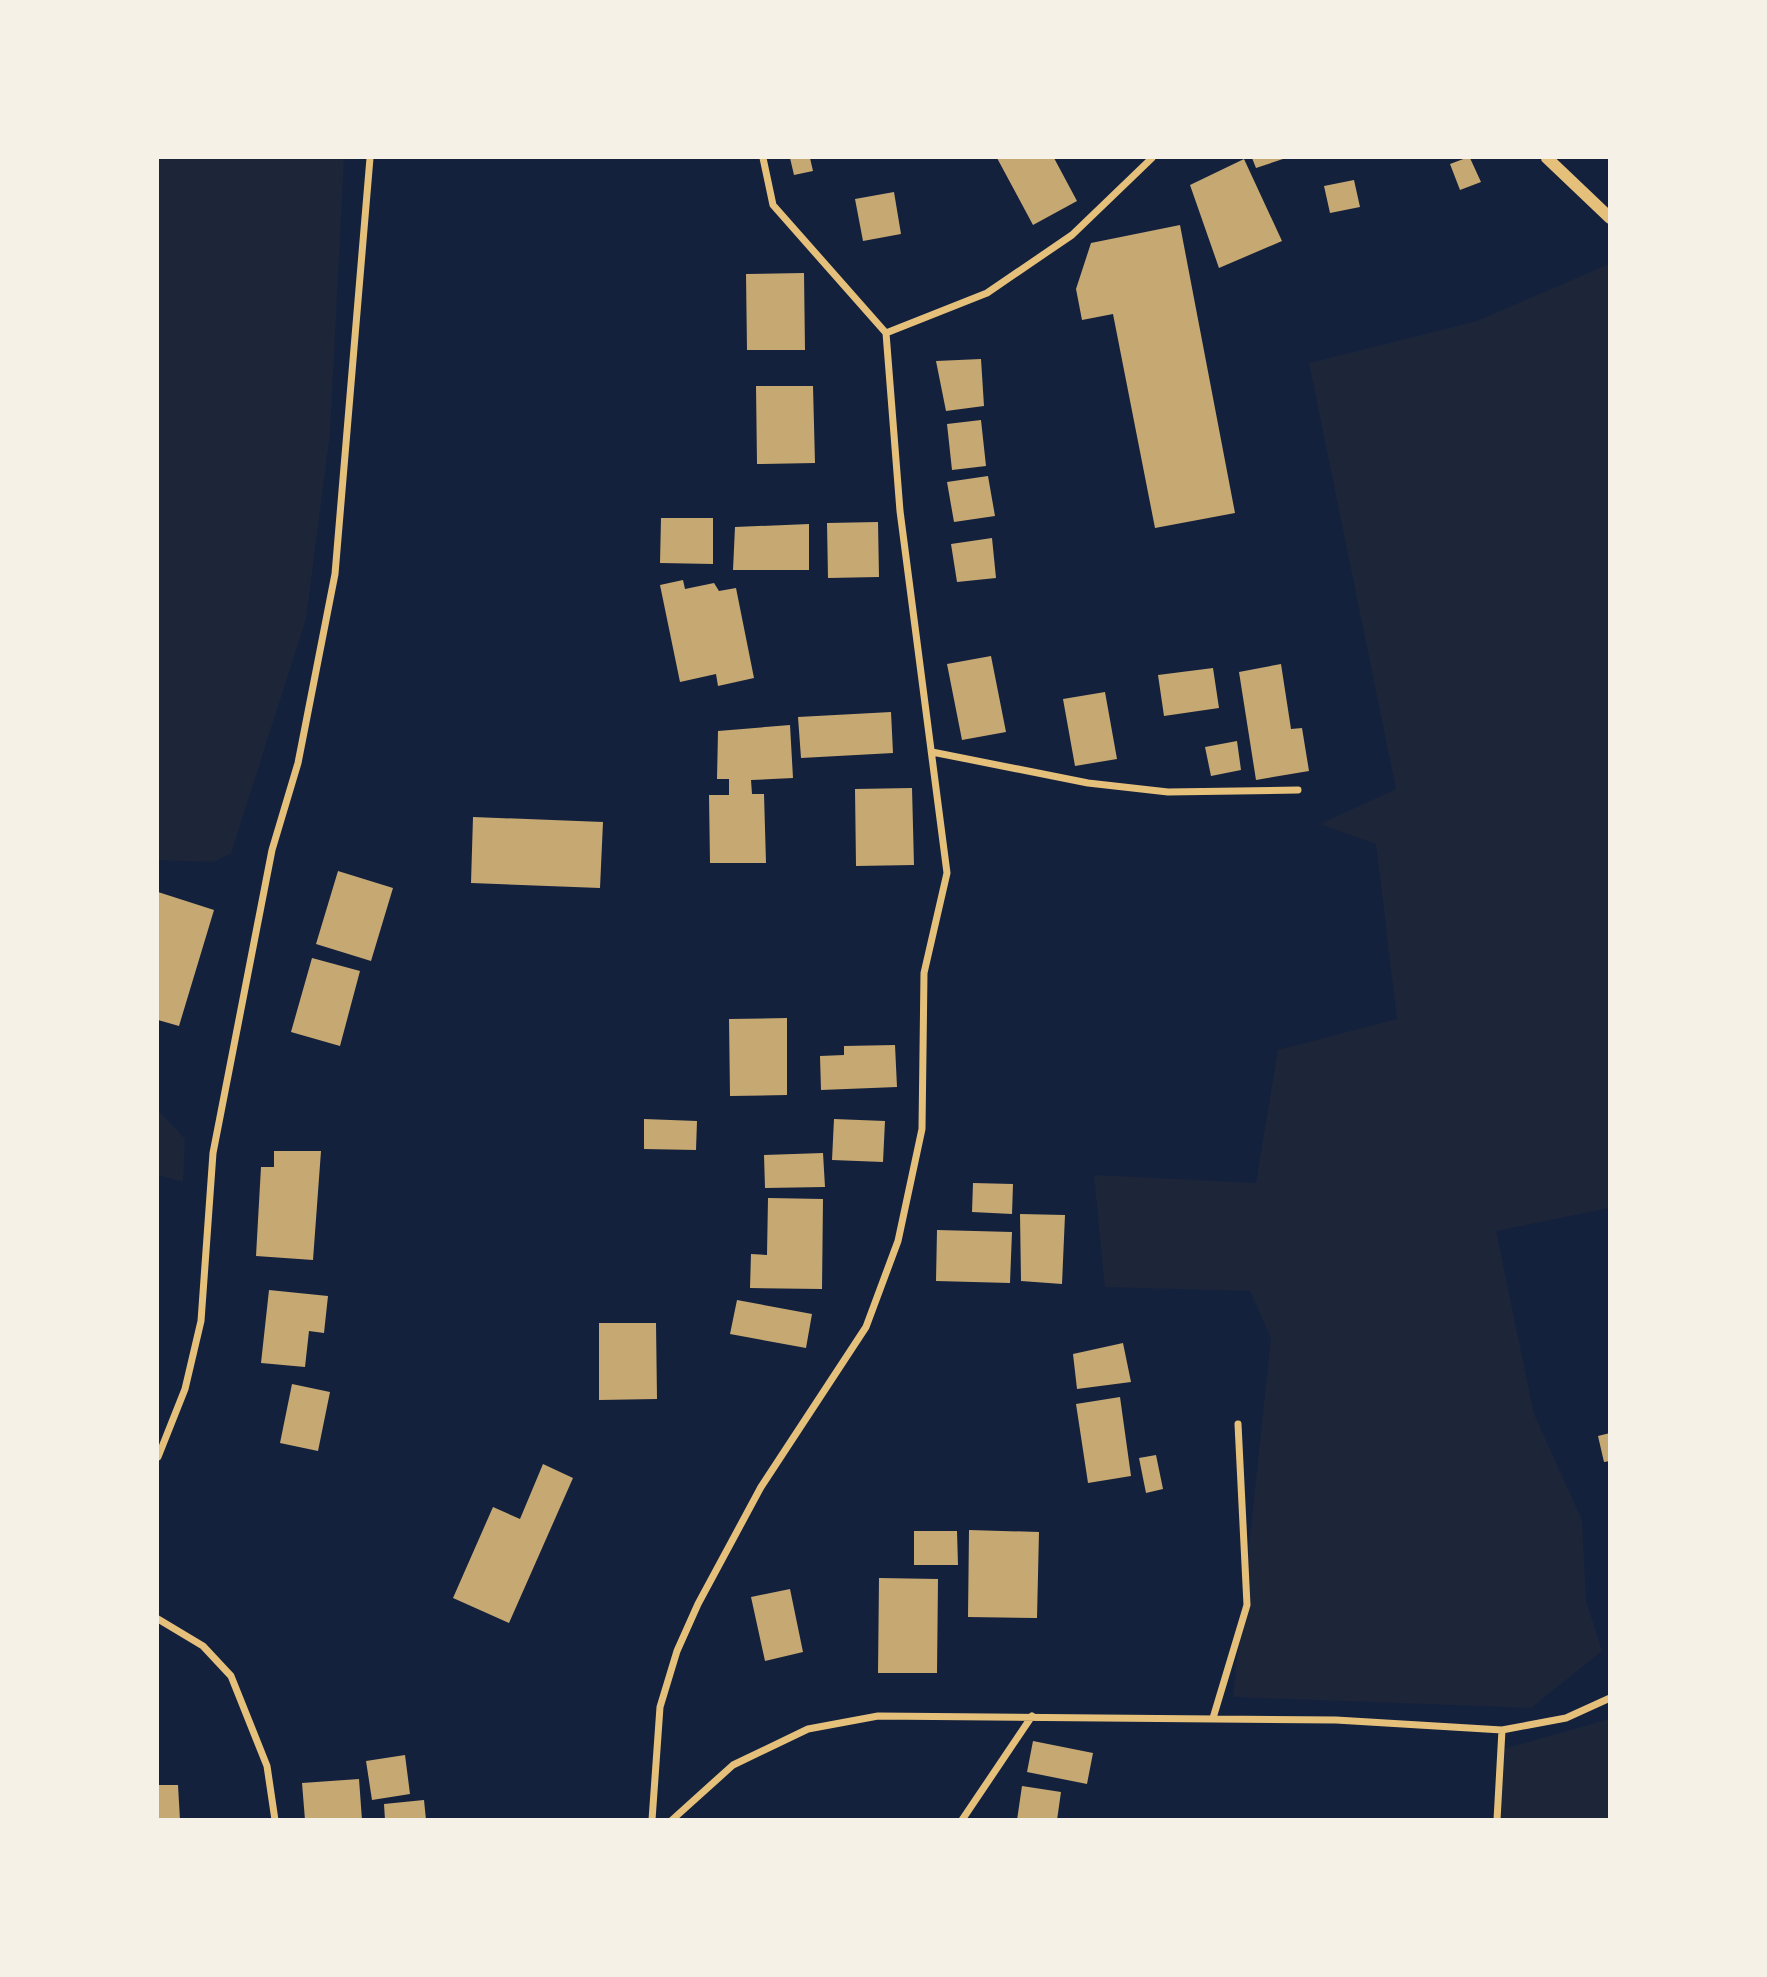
<svg xmlns="http://www.w3.org/2000/svg" width="1767" height="1977" viewBox="0 0 1767 1977" font-family="Ubuntu,sans-serif">
	<style>
		.green { fill: #1d2539 }
		.building { fill: #c6a872 }
		.lines { fill: none; stroke-linecap: round; stroke-linejoin: round }
		.minor { stroke: #e5c07b; stroke-width: 7 }
		.tertiary { stroke: #e5c07b; stroke-width: 12 }
	</style>
	<rect width="100%" height="100%" fill="#14213d"/>
	<path class="green" d="M158 158H344L330 433 306 619 231 853 214 862 158 860Z
		M1609 264V1208L1496 1231 1534 1414 1582 1520 1586 1600 1602 1651 1531 1708 1233 1697 1271 1338 1250 1291 1105 1287 1094 1175 1256 1183 1278 1050 1397 1019 1376 844 1320 824 1396 789 1309 363 1477 321Z
		M158 1110 185 1139 183 1182 158 1175Z
		M1609 1719V1819L1497 1820 1500 1750Z"/>
	<path class="building" d="M790 158H810L813 171 794 175Z
		M997 158H1054L1077 201 1033 225Z
		M1252 158H1286L1256 168Z
		M1466 158H1470L1481 182 1460 190 1450 164Z
		M1244 159 1282 241 1219 268 1190 185Z
		M1354 180 1360 207 1330 213 1324 186Z
		M894 192 901 234 863 241 855 199Z
		M1180 225 1235 513 1155 528 1113 314 1082 320 1076 289 1091 243Z
		M804 273 805 350H747L746 274Z
		M981 359 984 406 946 411 936 361Z
		M756 386H813L815 463 757 464Z
		M981 420 986 466 952 470 947 424Z
		M988 476 995 516 954 522 947 482Z
		M661 518H713V564L660 563Z
		M878 522 879 577 828 578 827 523Z
		M809 524V570H733L735 527Z
		M992 538 996 578 957 582 951 544Z
		M683 580 685 589 714 583 719 591 736 588 754 678 718 686 716 674 680 682 660 585Z
		M991 656 1006 732 962 740 947 664Z
		M1281 664 1291 729 1302 728 1309 771 1256 780 1239 672Z
		M1213 668 1219 708 1164 716 1158 675Z
		M1105 692 1117 759 1075 766 1063 699Z
		M891 712 893 753 801 758 798 717Z
		M790 725 793 778 751 780 752 794H764L766 863H710L709 795H729V779H717L718 731Z
		M1237 741 1241 770 1211 776 1205 747Z
		M912 788 914 865 856 866 855 789Z
		M473 817 603 822 600 888 471 883Z
		M338 871 393 888 371 961 316 944Z
		M158 892 214 910 179 1026 158 1020Z
		M312 958 360 971 340 1046 291 1032Z
		M787 1018V1095L730 1096 729 1019Z
		M895 1045 897 1087 821 1090 820 1056 844 1055V1046Z
		M644 1119 697 1121 696 1150 644 1149Z
		M834 1119 885 1121 883 1162 832 1160Z
		M274 1151H321L313 1260 256 1256 261 1167H274Z
		M823 1153 825 1187 765 1188 764 1155Z
		M973 1183 1013 1184 1012 1214 972 1212Z
		M768 1198 823 1199 822 1289 750 1288 751 1254 767 1255Z
		M1020 1214 1065 1215 1062 1284 1021 1281Z
		M937 1230 1012 1232 1010 1283 936 1281Z
		M269 1290 328 1296 324 1333 309 1331 305 1367 261 1363Z
		M737 1300 812 1314 806 1348 730 1334Z
		M599 1323H656L657 1399 599 1400Z
		M1123 1343 1131 1382 1077 1389 1073 1354Z
		M292 1384 330 1392 318 1451 280 1443Z
		M1120 1397 1131 1476 1088 1483 1076 1404Z
		M1610 1433V1461L1604 1462 1598 1436Z
		M1156 1455 1163 1489 1146 1493 1139 1458Z
		M543 1464 573 1478 509 1623 453 1598 493 1507 520 1519Z
		M969 1530 1039 1532 1037 1618 968 1617Z
		M914 1531H957L958 1565H914Z
		M879 1578 938 1579 937 1673H878Z
		M790 1589 803 1652 765 1661 751 1597Z
		M1033 1741 1093 1753 1087 1784 1027 1772Z
		M405 1755 410 1794 372 1800 366 1761Z
		M359 1779 362 1820H305L302 1783Z
		M158 1785H178L180 1820H158Z
		M1022 1786 1061 1792 1057 1820H1017Z
		M424 1800 426 1820H385L384 1804Z"/>
	<g class="lines">
		<path class="minor" d="M886 333 987 293 1072 235 1152 158
			M932 752 1088 783 1168 792 1298 790
			M158 1457 185 1389 201 1321 213 1153 272 850 298 763 335 574 370 158
			M158 1619 203 1646 231 1676 267 1766 275 1820
			M1213 1718 1247 1605 1238 1424
			M652 1820 660 1707 677 1651 698 1604 761 1487 866 1327 898 1241 922 1129 924 973 947 873 900 511 886 333 773 205 763 158
			M672 1820 733 1765 808 1729 878 1716 1336 1720 1502 1730 1566 1718 1610 1698
			M962 1820 1032 1716
			M1497 1820 1502 1730"/>
		<path class="tertiary" d="M1547 158 1610 218"/>
	</g>
	<rect width="1767" height="1977" fill="none" stroke="#f6f1e7" stroke-width="318"/>
</svg>
